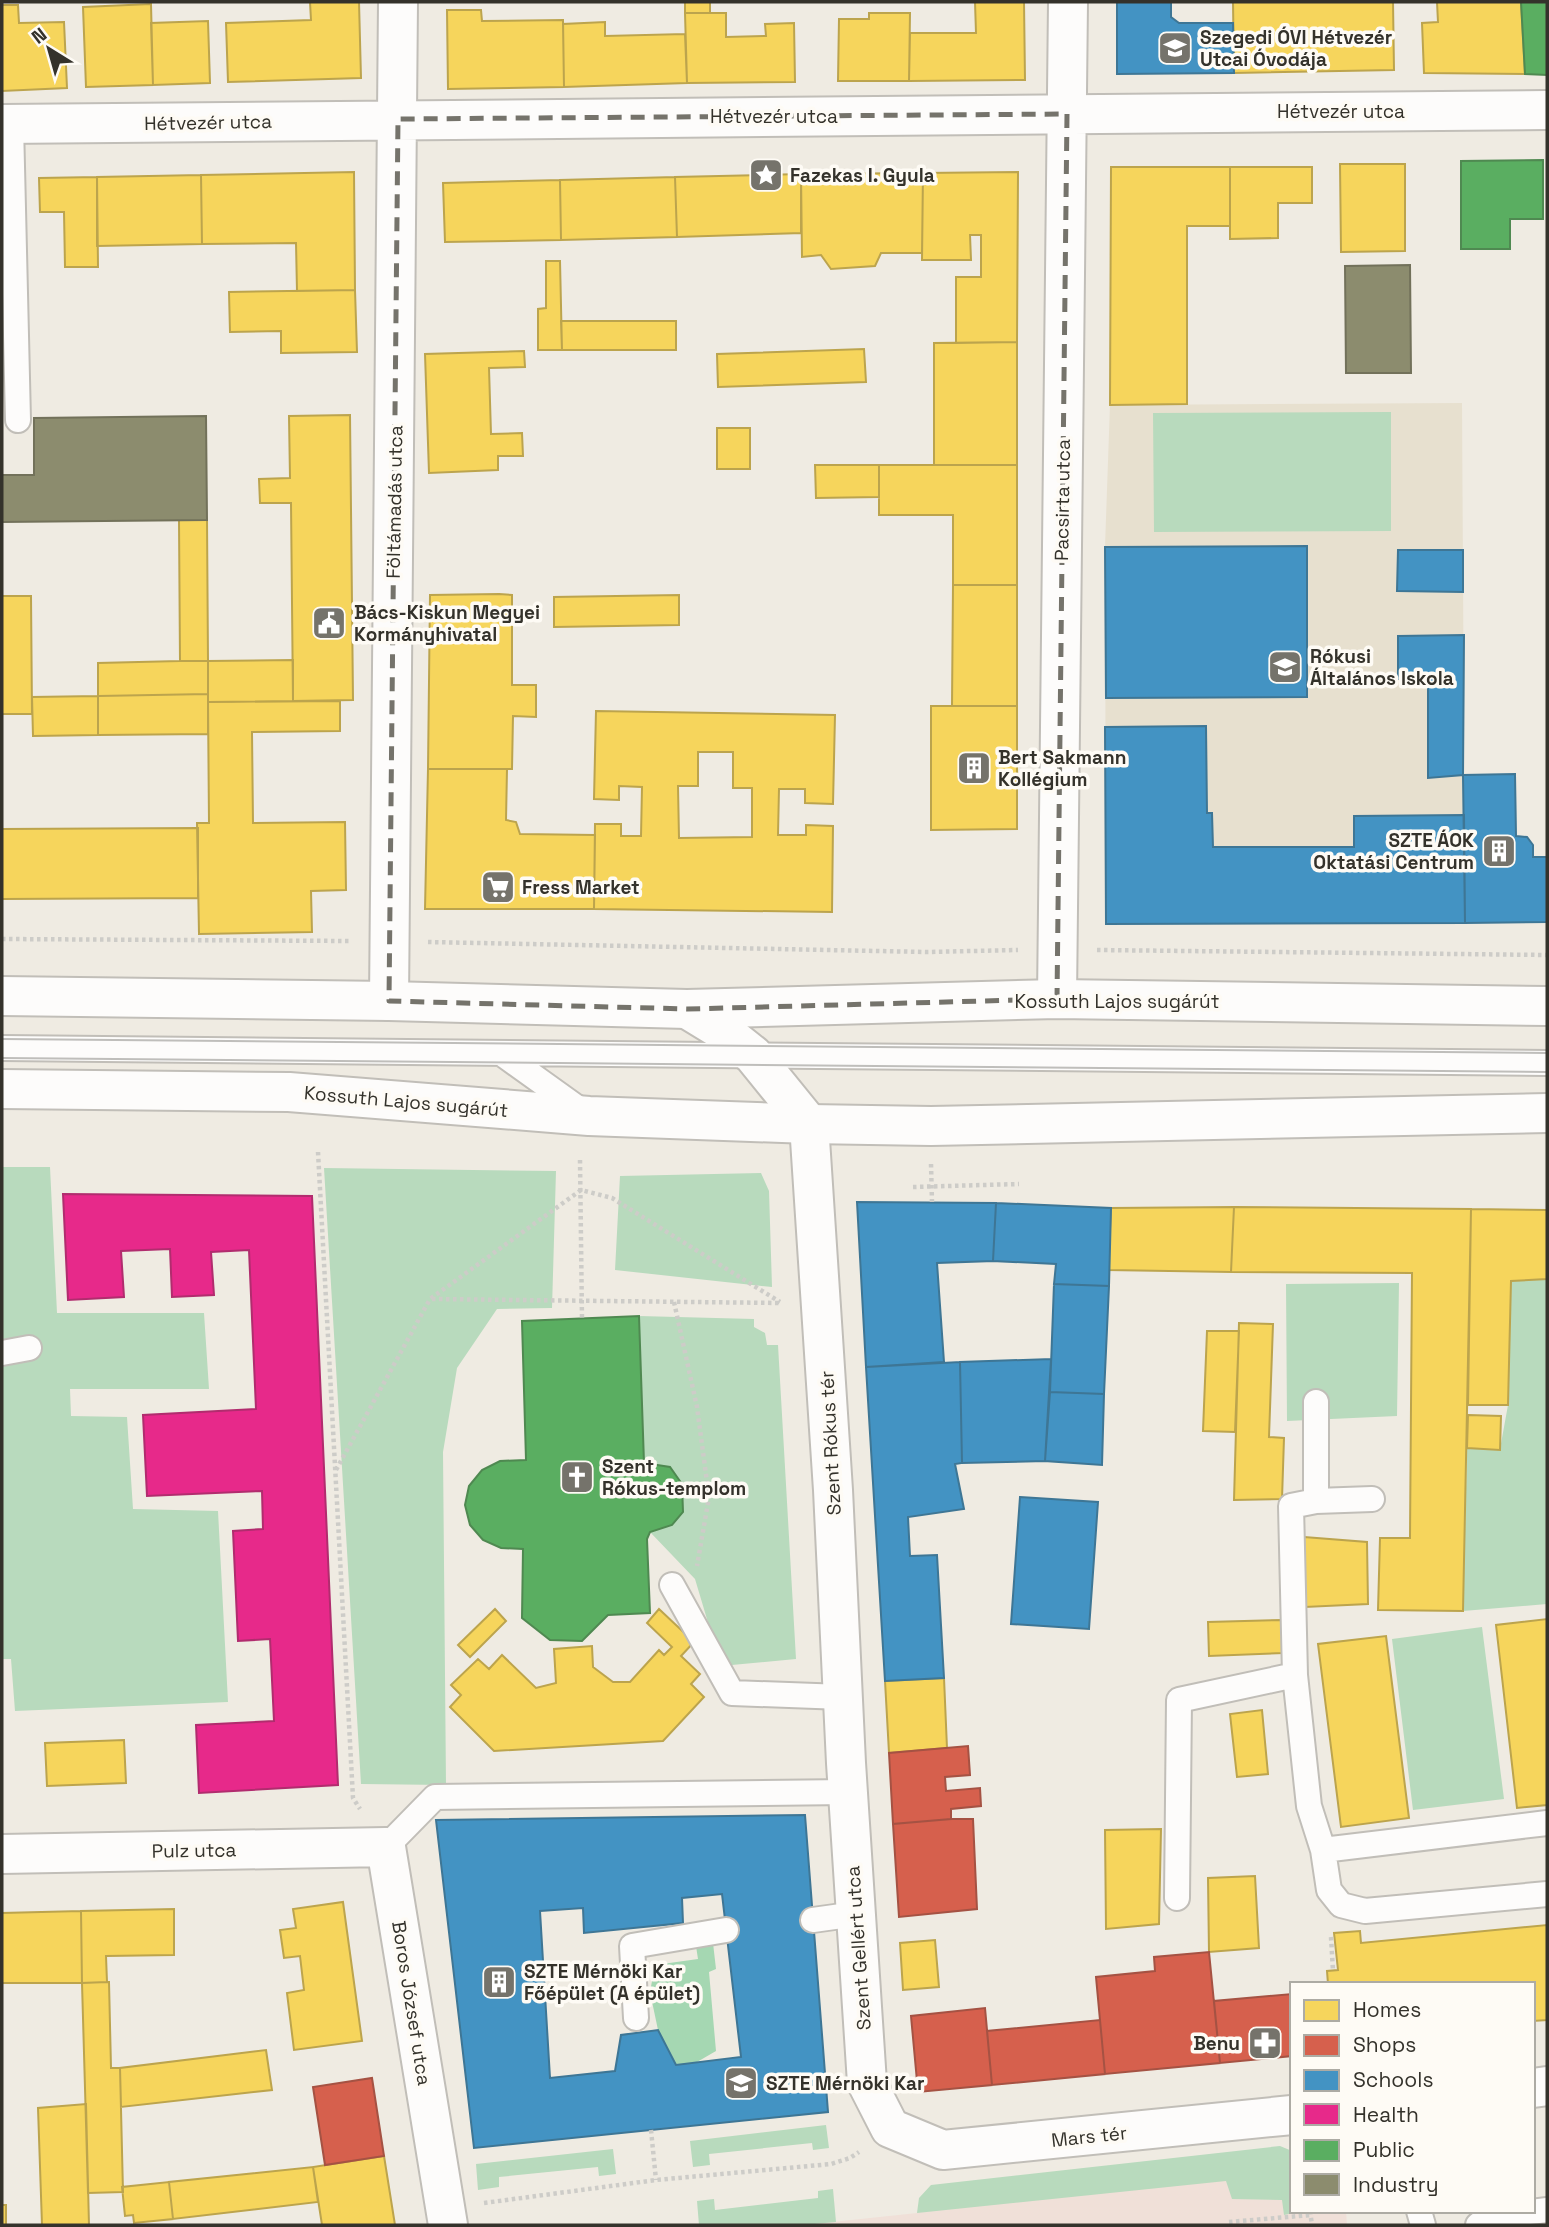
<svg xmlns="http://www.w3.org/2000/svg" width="1549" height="2227" viewBox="0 0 1549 2227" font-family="'Space Grotesk',sans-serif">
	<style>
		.commercial { fill: #f0e0d8 }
		.built { fill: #e7e0cf }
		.green { fill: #b8dabd }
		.forest { fill: #a5d7b2 }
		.homes { fill: #f6d55c; stroke: #bca44d; stroke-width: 2; fill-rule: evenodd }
		.shops { fill: #d6604d; stroke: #a55243; stroke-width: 2 }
		.schools { fill: #4393c3; stroke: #3e7695; stroke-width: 2; fill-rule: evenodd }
		.health { fill: #e7298a; stroke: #b12c6e; stroke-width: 2 }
		.public { fill: #5aae61; stroke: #4f8951; stroke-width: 2 }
		.industry { fill: #8c8c6e; stroke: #72715a; stroke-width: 2 }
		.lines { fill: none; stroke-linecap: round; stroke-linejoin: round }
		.service-casing { stroke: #c1beb8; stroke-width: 28 }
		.minor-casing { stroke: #c1beb8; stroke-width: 42 }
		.primary-casing { stroke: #c1beb8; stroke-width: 42 }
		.path { stroke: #cdccc8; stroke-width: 4.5; stroke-dasharray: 3.5 3.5; stroke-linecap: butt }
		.service { stroke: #fdfcfb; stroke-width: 24 }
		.minor { stroke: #fdfcfb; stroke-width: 38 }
		.primary { stroke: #fdfcfb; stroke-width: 38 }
		.tram { stroke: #bfbebb; stroke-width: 2 }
		.marked { fill: none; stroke: #75736b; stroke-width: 5; stroke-dasharray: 14 9; stroke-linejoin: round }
		.labels { text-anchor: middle; stroke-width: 7; stroke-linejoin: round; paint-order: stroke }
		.poi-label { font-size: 19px; font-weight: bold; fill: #34322b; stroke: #fefbf5; text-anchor: start }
		.street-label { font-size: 19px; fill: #34322b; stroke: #fefbf5 }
	</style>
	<rect width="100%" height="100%" fill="#efebe2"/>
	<path class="commercial" d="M1292 2163V2211H1346L1347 2225H804L917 2213 920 2202Z"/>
	<path class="built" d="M1462 403 1465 923 1106 924 1105 547 1110 405Z"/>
	<path class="green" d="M1391 412V531L1154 532 1153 413Z
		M2 1167H50L57 1313H204L209 1389H70L71 1416 127 1417 133 1509 218 1511 228 1702 15 1711 11 1659H2Z
		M324 1168 556 1171 552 1308 497 1309 457 1368 443 1452 446 1785 361 1784Z
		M761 1173 769 1191 772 1287 615 1270 620 1176Z
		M1547 1278V1604L1463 1611 1467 1448 1500 1449 1508 1405 1511 1281Z
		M1399 1283 1397 1416 1287 1421 1286 1284Z
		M639 1316 754 1319V1327L765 1333 767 1345H778L796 1659 721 1666 695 1579 650 1532 672 1525 683 1512 682 1484 670 1467 644 1463Z
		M1482 1627 1504 1799 1413 1810 1392 1639Z
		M826 2125 829 2148 813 2150 812 2143 709 2154 710 2165 693 2167 690 2141Z
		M1280 2146 1292 2151V2211H1302L1284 2215 1282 2200 1232 2199 1226 2181 917 2213 919 2198 931 2185Z
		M613 2149 616 2174 599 2176 598 2167 499 2177V2187L478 2190 476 2164Z
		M833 2189 836 2222 804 2225H699L697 2201 714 2199 715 2210 818 2198V2191Z"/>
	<path class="forest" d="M713 1943 716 1969 709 1972 716 2051 697 2062 676 2065 658 2030 650 1992 655 1965 698 1959 696 1946Z"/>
	<path class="homes" d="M310 2H359L361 78 228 82 226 23 311 20Z
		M685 2H710V13H685Z
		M975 2H1024L1025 80 909 81 910 33H976Z
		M1233 2H1393L1394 70 1234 73Z
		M1437 2H1521L1525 74 1424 73 1422 23 1438 22Z
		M151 4 153 85 86 87 83 7Z
		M2 5H18L19 23 64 22 67 88 2 91Z
		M447 10H481L482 21 563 20 564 87 448 89Z
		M685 13H726V37L766 36 765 24 794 23 795 82 687 83Z
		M869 13H910L909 81H838L839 19H869Z
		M208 21 210 83 153 85 151 23Z
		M605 22V36L685 34 687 83 564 87 563 24Z
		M1340 164H1405V251L1341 252Z
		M1111 167H1230V226H1187V404L1110 405Z
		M1230 167H1312V203H1278V238L1230 239Z
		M354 172 355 290 297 291 296 243 202 244 201 175Z
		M1018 172 1017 342 956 343V277H981V235H970L971 260H922L923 173Z
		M923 173 922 253H881L875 266 831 269 821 255 802 257 801 174Z
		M801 174V233L677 237 675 177Z
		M201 175 202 244 97 246V177Z
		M97 177 98 267H65L64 212H40L39 178Z
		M675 177 677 237 561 240 560 180Z
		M560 180 561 240 445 242 443 183Z
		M546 261H560L562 350H538V309L546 308Z
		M355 290 357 352 281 353V331L230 332 229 292Z
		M561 321H676V350H562Z
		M1017 342V465H934V343Z
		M864 349 866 382 718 387 717 354Z
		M524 351 525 367 489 368 491 434 522 433 523 456H498V470L429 473 425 354Z
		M350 415 353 700 293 701 291 503H260L259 479 290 478 289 416Z
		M717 428H750V469H717Z
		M815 465H879V497L816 498Z
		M879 465H1017V585H953V515H879Z
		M179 520H207L208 661H180Z
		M953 585H1017V706H952Z
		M499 594 512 595V685H536V717L513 716 512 769H428L430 595Z
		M679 595V625L554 627V597Z
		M2 596H31L32 714H2Z
		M293 660V701L208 702V661Z
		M180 661H208V694L98 696V663Z
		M208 694V734L98 735V696Z
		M98 696V735L33 736 32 697Z
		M340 701V731L252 732 253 823 345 822 346 890 311 891 312 932 199 934 197 823H209L208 702Z
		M931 706H1017V829L931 830Z
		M596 711 835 715 833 804 805 803V789H779L778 835H806V825L833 826 832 912 594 909 595 824H621V836H641L642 787 619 786V800L594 799ZM698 752H733V788H752V837L679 838 678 786H698Z
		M428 769H507L506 820 516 822 520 834 595 835 594 909H425Z
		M198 828V898L2 899V829Z
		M1234 1207 1471 1209 1463 1611 1378 1610 1380 1538H1410L1412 1273 1231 1272Z
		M1234 1207 1231 1272 1108 1270 1111 1208Z
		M1471 1209 1547 1210V1279L1511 1281 1508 1405H1468Z
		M1239 1323 1273 1324 1269 1437 1284 1438 1282 1499 1234 1500Z
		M1207 1331H1239L1235 1432 1203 1431Z
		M1468 1415 1501 1416 1500 1450 1467 1448Z
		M1304 1537 1367 1542 1368 1604 1305 1607Z
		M495 1609 506 1621 470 1657 458 1645Z
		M659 1609 694 1642 681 1656 700 1674 691 1684 704 1697 663 1741 494 1751 450 1707 461 1695 451 1685 478 1659 489 1669 502 1655 536 1688 556 1683 554 1649 592 1646 593 1667 613 1682H630L659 1650 664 1655 672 1647 647 1623Z
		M1547 1619V1805L1517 1808 1496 1625Z
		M1282 1620 1283 1653 1209 1656 1208 1622Z
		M1386 1636 1409 1818 1341 1827 1318 1644Z
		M944 1678 947 1748 889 1753 885 1681Z
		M1262 1710 1268 1774 1237 1777 1230 1714Z
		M124 1740 126 1783 47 1786 45 1743Z
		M1161 1829 1159 1924 1106 1929 1105 1830Z
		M1255 1876 1259 1948 1209 1952 1208 1878Z
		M343 1902 362 2041 294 2050 287 1993 304 1990 300 1956 284 1958 280 1930 296 1928 293 1909Z
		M174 1909V1955L106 1956 107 1982 82 1983 81 1911Z
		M81 1911 82 1983H2V1913Z
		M1547 1925V2020L1533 2021V1984H1328L1327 1971 1338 1970 1334 1933 1360 1931 1361 1943Z
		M935 1940 939 1987 903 1990 900 1943Z
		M107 1982H109L111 2068H120L123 2192 88 2193 82 1983Z
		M266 2050 272 2090 121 2107 120 2068Z
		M86 2104 89 2225H42L38 2108Z
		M384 2156 395 2225H322L313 2167Z
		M313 2167 318 2202 173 2219 169 2182Z
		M169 2182 173 2219 134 2223 133 2215 125 2216 122 2187Z
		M2 2205H6V2225H2Z"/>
	<path class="shops" d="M968 1746 970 1775 945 1777 946 1791 980 1788 981 1806 951 1809V1819L893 1824 889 1753Z
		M951 1819H973L977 1909 899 1917 893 1824Z
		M1209 1952 1220 2063 1105 2074 1096 1977 1155 1971 1154 1957Z
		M1292 1994V2056L1220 2063 1214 2001Z
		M985 2008 992 2085 918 2092 911 2016Z
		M1100 2020 1105 2074 992 2085 987 2031Z
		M372 2078 384 2156 325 2165 313 2087Z"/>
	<path class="schools" d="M1117 2H1171V17L1179 23H1233L1234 73 1117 74Z
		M1307 546V697L1106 698 1105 547Z
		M1398 550H1463V592L1397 591Z
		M1464 635 1463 775 1428 778V679H1398V636Z
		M1206 726 1207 813H1212L1213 847H1354V816L1464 815 1465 923 1106 924 1105 727Z
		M1515 774 1516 836 1527 837 1533 845V857H1547V922L1465 923 1463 775Z
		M857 1202 996 1203 993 1261 937 1263 944 1362 866 1367Z
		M996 1203 1111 1208 1109 1286 1054 1284 1056 1264 993 1261Z
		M1054 1284 1109 1286 1104 1394 1050 1392Z
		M1051 1359 1045 1461 962 1463 960 1362Z
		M960 1362 962 1463 955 1464 964 1509 908 1517 910 1556 937 1555 944 1678 885 1681 866 1367Z
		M1050 1392 1104 1394 1102 1465 1045 1461Z
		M1020 1497 1098 1502 1089 1629 1011 1624Z
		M805 1815 828 2112 474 2148 436 1820ZM722 1894 741 2057 676 2065 658 2030 621 2035 615 2071 550 2078 540 1911 583 1908 584 1933 683 1923 682 1898Z"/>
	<path class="health" d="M63 1194 312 1196 338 1785 199 1793 196 1725 274 1721 270 1639 238 1641 233 1531 263 1529 262 1491 147 1496 143 1415 256 1409 249 1250 211 1252 214 1295 172 1297 170 1249 121 1251 124 1297 68 1300Z"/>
	<path class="public" d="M1521 2H1547V75L1525 74Z
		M1543 160V219H1510V249H1461V161Z
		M639 1316 644 1463 670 1467 682 1484 683 1512 672 1525 650 1532 647 1539 650 1613 608 1615 582 1641 550 1640 522 1618 523 1549 501 1548 483 1540 470 1525 465 1505 469 1486 482 1470 500 1461 526 1460 522 1321Z"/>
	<path class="industry" d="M1410 265 1411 373H1346L1345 266Z
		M206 416 207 520 2 522V475H34V418Z"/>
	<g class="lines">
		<g class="service-casing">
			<path id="service" d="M11 124 18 420
				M2 1048 1547 1063
				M501 1053 586 1114
				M2 1353 29 1348
				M1372 1499 1316 1501 1291 1506 1295 1675 1309 1806 1323 1850 1329 1890 1341 1905 1365 1911 1547 1894
				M1316 1501V1402
				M672 1585 732 1693 843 1697
				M386 1847 435 1797 848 1792
				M1323 1850 1547 1823
				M1177 1898 1179 1700 1295 1675
				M813 1920 856 1914
				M636 2018 632 1946 726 1930
				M1419 2211 1423 2225
				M1478 2225 1488 2217 1547 2210"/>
		</g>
		<g class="minor-casing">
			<path id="minor" d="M2 124 1547 110
				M1057 999 1068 2
				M389 1001 398 2
				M687 1009 723 1031 753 1055 809 1124 833 1490 846 1763 867 2083 890 2128 943 2150 1292 2115
				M2 1854 386 1847 448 2225
				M1533 2088 1547 2086"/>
		</g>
		<g class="primary-casing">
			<path id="primary" d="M2 996 389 1001 687 1009 1057 999 1547 1006
				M2 1089 289 1092 589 1116 809 1124 931 1126 1547 1113"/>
		</g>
		<path class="path" d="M2 939 350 941
			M428 942 927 952 1018 950
			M1097 950 1547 955
			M318 1152 353 1798 360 1809
			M580 1160 582 1319
			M931 1164 932 1202
			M913 1187 1019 1184
			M432 1299 780 1303
			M674 1302 697 1407 709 1497 697 1566
			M336 1470 430 1299 581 1190 612 1198 780 1302
			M1331 1937 1333 1971
			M651 2130 656 2180
			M484 2203 656 2180 831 2164 850 2158 859 2152
			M1310 2211 1312 2225
			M1229 2222 1311 2215"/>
		<use href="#service" class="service"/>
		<use href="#minor" class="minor"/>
		<use href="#primary" class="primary"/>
		<path class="tram" d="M2 1039 1547 1053
			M2 1058 1547 1072"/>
	</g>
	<path class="marked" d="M1067 114 1057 999 687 1009 389 1001 398 119Z"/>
	<defs>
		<g id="school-square" transform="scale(1.75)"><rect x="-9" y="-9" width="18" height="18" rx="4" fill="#75736b" stroke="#fefbf5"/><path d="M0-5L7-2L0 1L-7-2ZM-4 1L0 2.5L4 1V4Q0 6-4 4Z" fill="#fff"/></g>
		<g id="sight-square" transform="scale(1.75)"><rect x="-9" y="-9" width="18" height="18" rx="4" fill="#75736b" stroke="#fefbf5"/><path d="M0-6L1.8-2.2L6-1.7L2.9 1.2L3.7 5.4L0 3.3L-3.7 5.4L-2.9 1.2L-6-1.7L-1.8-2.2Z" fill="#fff"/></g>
		<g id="civic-square" transform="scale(1.75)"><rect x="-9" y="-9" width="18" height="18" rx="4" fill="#75736b" stroke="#fefbf5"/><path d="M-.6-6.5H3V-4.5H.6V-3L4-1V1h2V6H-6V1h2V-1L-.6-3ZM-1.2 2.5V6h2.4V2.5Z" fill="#fff"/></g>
		<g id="building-square" transform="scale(1.75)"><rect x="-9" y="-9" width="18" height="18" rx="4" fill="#75736b" stroke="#fefbf5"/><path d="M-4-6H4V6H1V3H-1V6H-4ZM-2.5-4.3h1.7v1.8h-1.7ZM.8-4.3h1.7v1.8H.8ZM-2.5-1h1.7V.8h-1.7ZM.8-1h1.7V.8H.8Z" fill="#fff"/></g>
		<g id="supermarket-square" transform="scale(1.75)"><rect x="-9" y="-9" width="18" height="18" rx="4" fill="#75736b" stroke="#fefbf5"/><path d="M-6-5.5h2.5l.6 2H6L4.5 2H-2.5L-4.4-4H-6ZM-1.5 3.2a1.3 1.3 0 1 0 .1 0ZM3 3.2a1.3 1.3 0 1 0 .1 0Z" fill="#fff"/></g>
		<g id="church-square" transform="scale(1.75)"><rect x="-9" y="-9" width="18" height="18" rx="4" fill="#75736b" stroke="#fefbf5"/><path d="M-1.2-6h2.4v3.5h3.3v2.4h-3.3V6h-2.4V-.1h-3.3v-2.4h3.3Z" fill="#fff"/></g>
		<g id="pharmacy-square" transform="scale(1.75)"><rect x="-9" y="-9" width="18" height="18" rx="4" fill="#75736b" stroke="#fefbf5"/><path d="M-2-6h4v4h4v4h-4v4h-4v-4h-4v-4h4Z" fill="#fff"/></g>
		<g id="university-square" transform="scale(1.75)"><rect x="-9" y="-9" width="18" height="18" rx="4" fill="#75736b" stroke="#fefbf5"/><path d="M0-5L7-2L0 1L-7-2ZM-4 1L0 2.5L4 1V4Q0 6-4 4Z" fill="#fff"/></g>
	</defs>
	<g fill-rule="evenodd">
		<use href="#school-square" x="1175" y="48"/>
		<use href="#sight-square" x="766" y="175"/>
		<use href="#civic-square" x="329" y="623"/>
		<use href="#school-square" x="1285" y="667"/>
		<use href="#building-square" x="974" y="768"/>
		<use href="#building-square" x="1499" y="851"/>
		<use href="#supermarket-square" x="498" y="887"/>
		<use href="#church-square" x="577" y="1477"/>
		<use href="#building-square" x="499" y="1982"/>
		<use href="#pharmacy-square" x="1265" y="2043"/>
		<use href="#university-square" x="741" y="2083"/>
	</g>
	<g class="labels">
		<g class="poi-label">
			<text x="1200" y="44">Szegedi ÓVI Hétvezér<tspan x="1200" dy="22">Utcai Óvodája</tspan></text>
			<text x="790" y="182">Fazekas I. Gyula</text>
			<text x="354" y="619">Bács-Kiskun Megyei<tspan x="354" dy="22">Kormányhivatal</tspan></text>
			<text x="1310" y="663">Rókusi<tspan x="1310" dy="22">Általános Iskola</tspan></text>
			<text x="998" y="764">Bert Sakmann<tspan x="998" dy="22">Kollégium</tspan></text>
			<text x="1474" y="847" text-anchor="end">SZTE ÁOK<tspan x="1474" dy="22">Oktatási Centrum</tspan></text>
			<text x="522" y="894">Fress Market</text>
			<text x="602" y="1473">Szent<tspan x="602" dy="22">Rókus-templom</tspan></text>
			<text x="524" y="1978">SZTE Mérnöki Kar<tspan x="524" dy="22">Főépület (A épület)</tspan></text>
			<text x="1240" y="2050" text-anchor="end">Benu</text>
			<text x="766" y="2090">SZTE Mérnöki Kar</text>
		</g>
		<g class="street-label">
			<text x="1341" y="118">Hétvezér utca</text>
			<text x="774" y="123">Hétvezér utca</text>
			<text transform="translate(208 122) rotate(-1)" y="7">Hétvezér utca</text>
			<text transform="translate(1062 500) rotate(-89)" y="7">Pacsirta utca</text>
			<text transform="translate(394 502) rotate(-89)" y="7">Föltámadás utca</text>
			<text x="1117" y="1008">Kossuth Lajos sugárút</text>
			<text transform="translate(406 1101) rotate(5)" y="7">Kossuth Lajos sugárút</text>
			<text transform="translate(830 1443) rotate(-93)" y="7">Szent Rókus tér</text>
			<text transform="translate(194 1850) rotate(-1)" y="7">Pulz utca</text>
			<text transform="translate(858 1948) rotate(-94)" y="7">Szent Gellért utca</text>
			<text transform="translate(412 2003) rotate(81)" y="7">Boros József utca</text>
			<text transform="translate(1089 2136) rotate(-6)" y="7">Mars tér</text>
		</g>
	</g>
	<rect width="1549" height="2227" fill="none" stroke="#34322b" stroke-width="7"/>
	<rect x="1290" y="1982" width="245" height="231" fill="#fefbf5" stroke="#adaba4" stroke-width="2"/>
	<rect x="1304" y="2000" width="35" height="21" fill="#f6d55c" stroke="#adaba4" stroke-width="2"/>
	<text x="1353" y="2017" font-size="21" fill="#34322b">Homes</text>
	<rect x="1304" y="2035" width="35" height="21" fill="#d6604d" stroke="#adaba4" stroke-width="2"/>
	<text x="1353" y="2052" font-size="21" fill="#34322b">Shops</text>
	<rect x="1304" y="2070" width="35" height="21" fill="#4393c3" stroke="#adaba4" stroke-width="2"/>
	<text x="1353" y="2087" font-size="21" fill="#34322b">Schools</text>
	<rect x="1304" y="2104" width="35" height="21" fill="#e7298a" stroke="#adaba4" stroke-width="2"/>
	<text x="1353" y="2122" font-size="21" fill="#34322b">Health</text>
	<rect x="1304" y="2140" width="35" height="21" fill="#5aae61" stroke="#adaba4" stroke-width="2"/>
	<text x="1353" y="2157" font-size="21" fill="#34322b">Public</text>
	<rect x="1304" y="2174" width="35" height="21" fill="#8c8c6e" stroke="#adaba4" stroke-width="2"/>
	<text x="1353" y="2192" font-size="21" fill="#34322b">Industry</text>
	<g transform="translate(49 49) rotate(323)" stroke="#fefbf5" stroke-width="5" paint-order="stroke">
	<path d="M0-5L12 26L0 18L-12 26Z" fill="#34322b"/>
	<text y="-10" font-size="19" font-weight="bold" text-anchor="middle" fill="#34322b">N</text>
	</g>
</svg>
